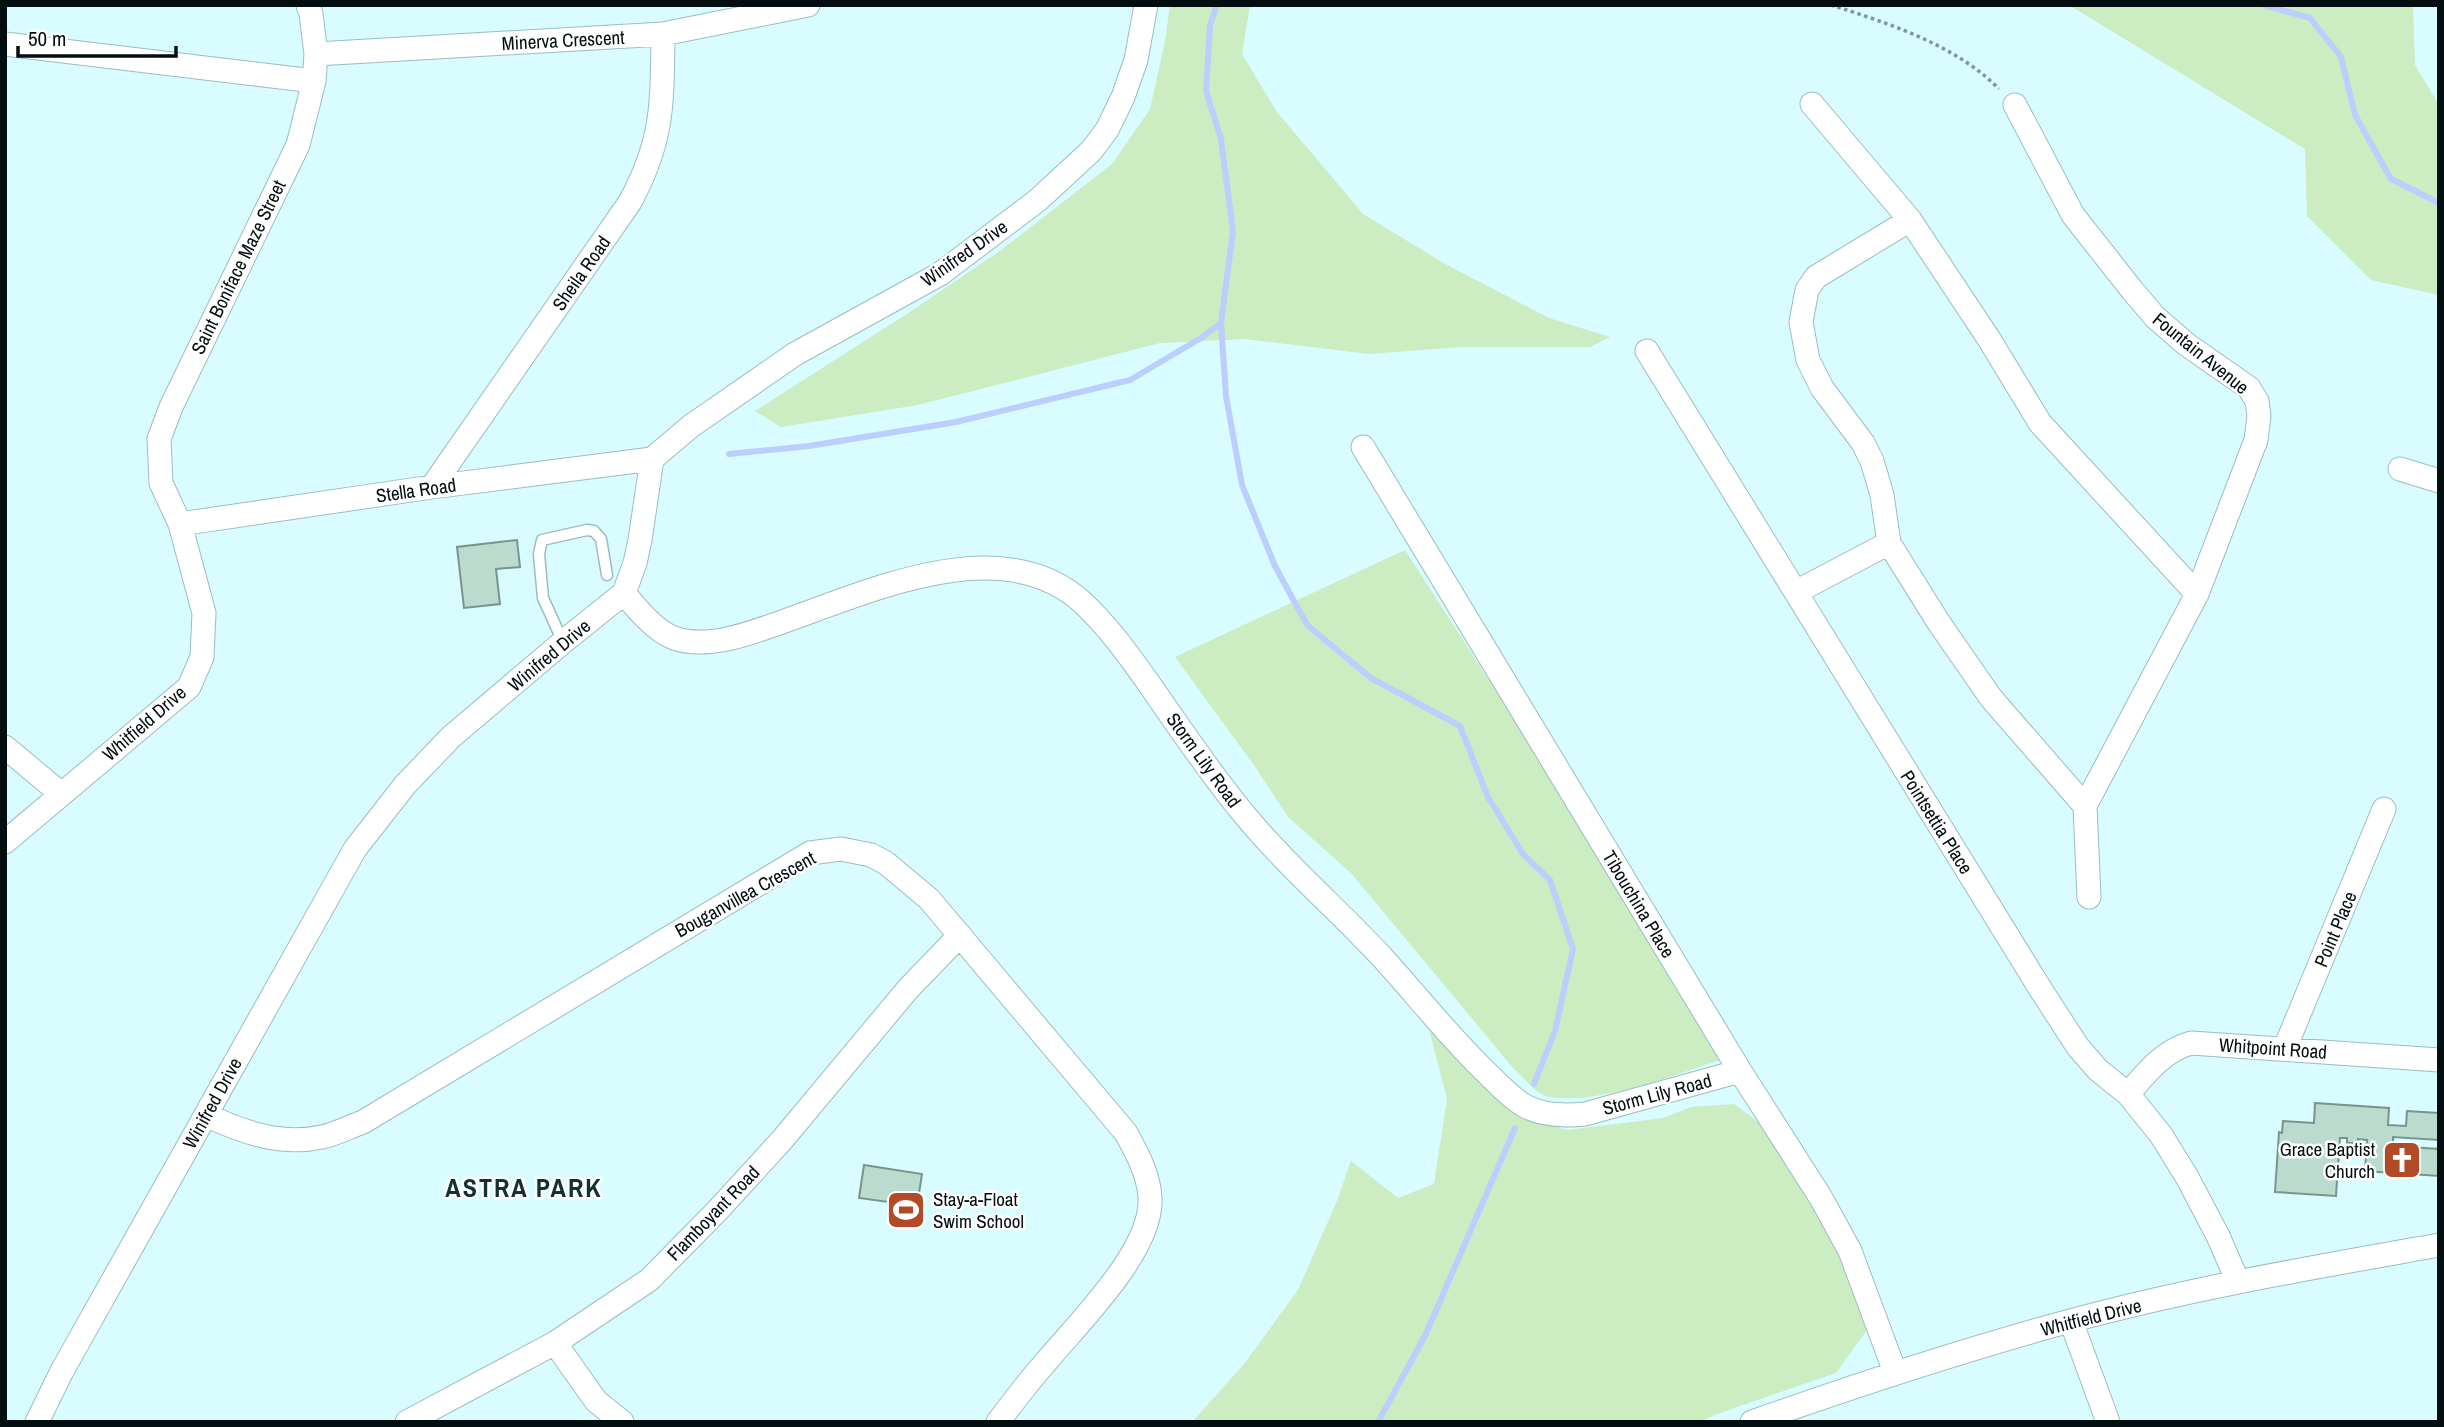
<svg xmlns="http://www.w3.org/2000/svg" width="2444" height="1427" viewBox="0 0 2444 1427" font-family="'Archivo Narrow',sans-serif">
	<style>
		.green { fill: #ccecc1 }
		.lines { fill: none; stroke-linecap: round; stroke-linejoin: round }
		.stream { stroke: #bccefd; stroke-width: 6 }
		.building { fill: #bcdbcf; stroke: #77958a; stroke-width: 2 }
		.service-casing { stroke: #9bbdc0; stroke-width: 13 }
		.minor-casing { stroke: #9bbdc0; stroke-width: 25 }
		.path { stroke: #7e989a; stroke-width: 3.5; stroke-dasharray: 3.5 3.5; stroke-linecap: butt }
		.service { stroke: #fff; stroke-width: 10 }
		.minor { stroke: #fff; stroke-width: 23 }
		.labels { text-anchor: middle; stroke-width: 5; stroke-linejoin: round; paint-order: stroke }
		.street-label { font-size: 19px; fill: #030e10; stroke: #fff }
		.poi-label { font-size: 19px; fill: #030e10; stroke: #fff; text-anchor: end }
		.district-label { font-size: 26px; font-weight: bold; letter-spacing: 2px; fill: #113133; stroke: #fff }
	</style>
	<rect width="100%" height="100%" fill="#d8fcff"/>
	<path class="green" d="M1170 5H1250L1242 54 1277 112 1363 214 1447 265 1549 318 1610 337 1590 347H1461L1369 354 1245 339 1160 343 918 405 781 427 755 411 910 312 1000 251 1112 164 1150 109 1165 41Z
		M2069 5H2413L2415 65 2439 105V295L2371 280 2307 216 2305 149Z
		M1405 550 1539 758 1720 1060C1674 1075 1594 1107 1546 1096 1535 1093 1522 1076 1513 1068L1351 873 1288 817 1256 768 1175 657Z
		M1426 1017 1536 1122 1568 1130 1663 1118 1691 1107 1734 1104 1765 1127 1814 1205 1846 1269 1867 1330 1836 1373 1717 1414 1700 1422H1192L1244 1364 1298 1290 1337 1201 1351 1161 1398 1198 1434 1184 1447 1099Z"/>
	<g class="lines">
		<path class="stream" d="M1217 5 1210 25 1206 91 1221 139 1233 231 1221 323 1226 396 1242 485 1275 566 1307 625 1371 678 1460 726 1488 797 1523 854 1550 880 1573 949 1555 1031 1534 1084
			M2264 5 2310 18 2341 57 2355 115 2391 179 2439 203
			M729 454 809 446 956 422 1130 380 1201 338 1221 323
			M1378 1422 1425 1336 1515 1128"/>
	</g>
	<path class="building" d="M517 540 520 567 496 569 500 604 464 608 457 547Z
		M2315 1103 2389 1108 2388 1125 2406 1126 2407 1111 2439 1113V1140L2393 1137V1146L2439 1149V1176L2365 1171 2367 1140 2358 1139 2357 1143H2347V1138H2340L2336 1196 2275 1192 2279 1132 2282 1133 2283 1121 2314 1123Z
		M864 1165 922 1174 917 1206 859 1198Z"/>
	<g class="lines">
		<g class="service-casing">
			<path id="service" d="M563 642 543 598 539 554 542 540 587 530 594 531 601 539 607 575"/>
		</g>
		<g class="minor-casing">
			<path id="minor" d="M5 44 314 81
				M316 54 663 34 808 5
				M1812 104 1910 220 1989 339 2040 423 2197 594
				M2015 105 2073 215 2132 290 2155 317 2186 344 2249 388 2257 401 2259 416 2256 440 2197 594 2085 806 2089 897
				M1910 220 1816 277 1807 290 1801 322 1808 360 1822 388 1863 443 1872 461 1882 495 1889 543 1939 623 1991 698 2085 806
				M1647 351 2041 990 2078 1047 2098 1070 2128 1094 2161 1135 2187 1177 2218 1236 2238 1282
				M1363 447 1740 1071 1821 1198 1850 1251 1895 1372
				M2400 469 2439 481
				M432 487 630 202C664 139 662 103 663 34
				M180 524 432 487 652 459
				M1796 592 1889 543
				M624 593C637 609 655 631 674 638 707 650 751 633 782 622 868 592 1001 529 1082 602 1109 627 1130 657 1152 688 1181 730 1210 773 1243 813 1284 863 1335 907 1380 955 1416 994 1449 1037 1488 1074 1499 1085 1511 1098 1525 1106 1543 1116 1565 1116 1585 1114L1740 1071
				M5 747 60 793
				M5 842 189 687 202 657 204 613 180 524 161 483 159 439 171 407 298 145 314 81 316 54 311 14 308 5
				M2285 1048 2384 809
				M2128 1094C2147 1072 2163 1051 2191 1043L2439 1060
				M206 1115C242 1132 281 1146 322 1137 336 1134 349 1127 363 1122L810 853 841 849 871 855 886 863 929 899 1126 1133C1137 1153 1149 1175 1150 1198 1153 1251 1077 1324 1045 1363 1028 1382 1013 1402 998 1422
				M2071 1321 2108 1422
				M555 1343 596 1401 622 1422
				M37 1422 62 1371 355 849 405 785 451 737 563 642 624 593 635 563 640 540 652 459 691 426 795 354 940 274 1038 200 1091 151 1107 130 1123 97 1136 60 1146 5
				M407 1422 555 1343 649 1280 717 1211 782 1140 908 989 960 935
				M1752 1422C1857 1385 1963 1350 2070 1321 2191 1288 2316 1267 2439 1245"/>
		</g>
		<path class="path" d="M1831 5C1888 23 1956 45 1999 89"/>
		<use href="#service" class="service"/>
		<use href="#minor" class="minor"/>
	</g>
	<defs>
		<g id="church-square" transform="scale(2.0125)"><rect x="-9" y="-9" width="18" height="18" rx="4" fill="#b24a27" stroke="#fff"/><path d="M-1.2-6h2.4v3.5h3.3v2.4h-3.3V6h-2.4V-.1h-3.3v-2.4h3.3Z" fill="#fff"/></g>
		<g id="stadium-square" transform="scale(2.0125)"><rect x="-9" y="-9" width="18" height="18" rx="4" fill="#b24a27" stroke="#fff"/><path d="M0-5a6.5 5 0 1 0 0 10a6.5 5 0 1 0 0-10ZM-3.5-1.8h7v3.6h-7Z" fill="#fff"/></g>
	</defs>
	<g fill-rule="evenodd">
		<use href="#church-square" x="2402" y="1160"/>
		<use href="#stadium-square" x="906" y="1210"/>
	</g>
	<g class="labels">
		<g class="street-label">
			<text transform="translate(563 40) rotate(-3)" y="7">Minerva Crescent</text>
			<text transform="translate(964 253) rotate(-35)" y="7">Winifred Drive</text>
			<text transform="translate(238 267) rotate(-64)" y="7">Saint Boniface Maze Street</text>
			<text transform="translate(581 273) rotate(-55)" y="7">Sheila Road</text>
			<text transform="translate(2201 353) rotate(39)" y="7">Fountain Avenue</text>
			<text transform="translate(416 490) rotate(-8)" y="7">Stella Road</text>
			<text transform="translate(549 655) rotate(-40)" y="7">Winifred Drive</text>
			<text transform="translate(144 723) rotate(-41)" y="7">Whitfield Drive</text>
			<text transform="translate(1204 760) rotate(54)" y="7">Storm Lily Road</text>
			<text transform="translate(1937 822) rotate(58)" y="7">Pointsettia Place</text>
			<text transform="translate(745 894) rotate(-29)" y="7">Bouganvillea Crescent</text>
			<text transform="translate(1639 904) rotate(59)" y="7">Tibouchina Place</text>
			<text transform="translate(2335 929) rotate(-67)" y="7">Point Place</text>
			<text transform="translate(2273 1048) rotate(4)" y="7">Whitpoint Road</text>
			<text transform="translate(1657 1094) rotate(-15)" y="7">Storm Lily Road</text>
			<text transform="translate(212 1103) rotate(-61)" y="7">Winifred Drive</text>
			<text transform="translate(713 1213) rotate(-46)" y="7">Flamboyant Road</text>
			<text transform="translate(2091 1317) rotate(-14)" y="7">Whitfield Drive</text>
		</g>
		<g class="poi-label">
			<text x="2375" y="1156">Grace Baptist<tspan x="2375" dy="22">Church</tspan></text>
			<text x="933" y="1206" text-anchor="start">Stay-a-Float<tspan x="933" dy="22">Swim School</tspan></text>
		</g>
		<g class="district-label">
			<text x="524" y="1197">ASTRA PARK</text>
		</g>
	</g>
	<rect width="2444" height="1427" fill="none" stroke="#030e10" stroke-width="14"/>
	<path d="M18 46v10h158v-10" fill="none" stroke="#030e10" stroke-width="3.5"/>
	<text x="28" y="46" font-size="21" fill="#030e10" stroke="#ffffff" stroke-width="5" paint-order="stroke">50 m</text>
</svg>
